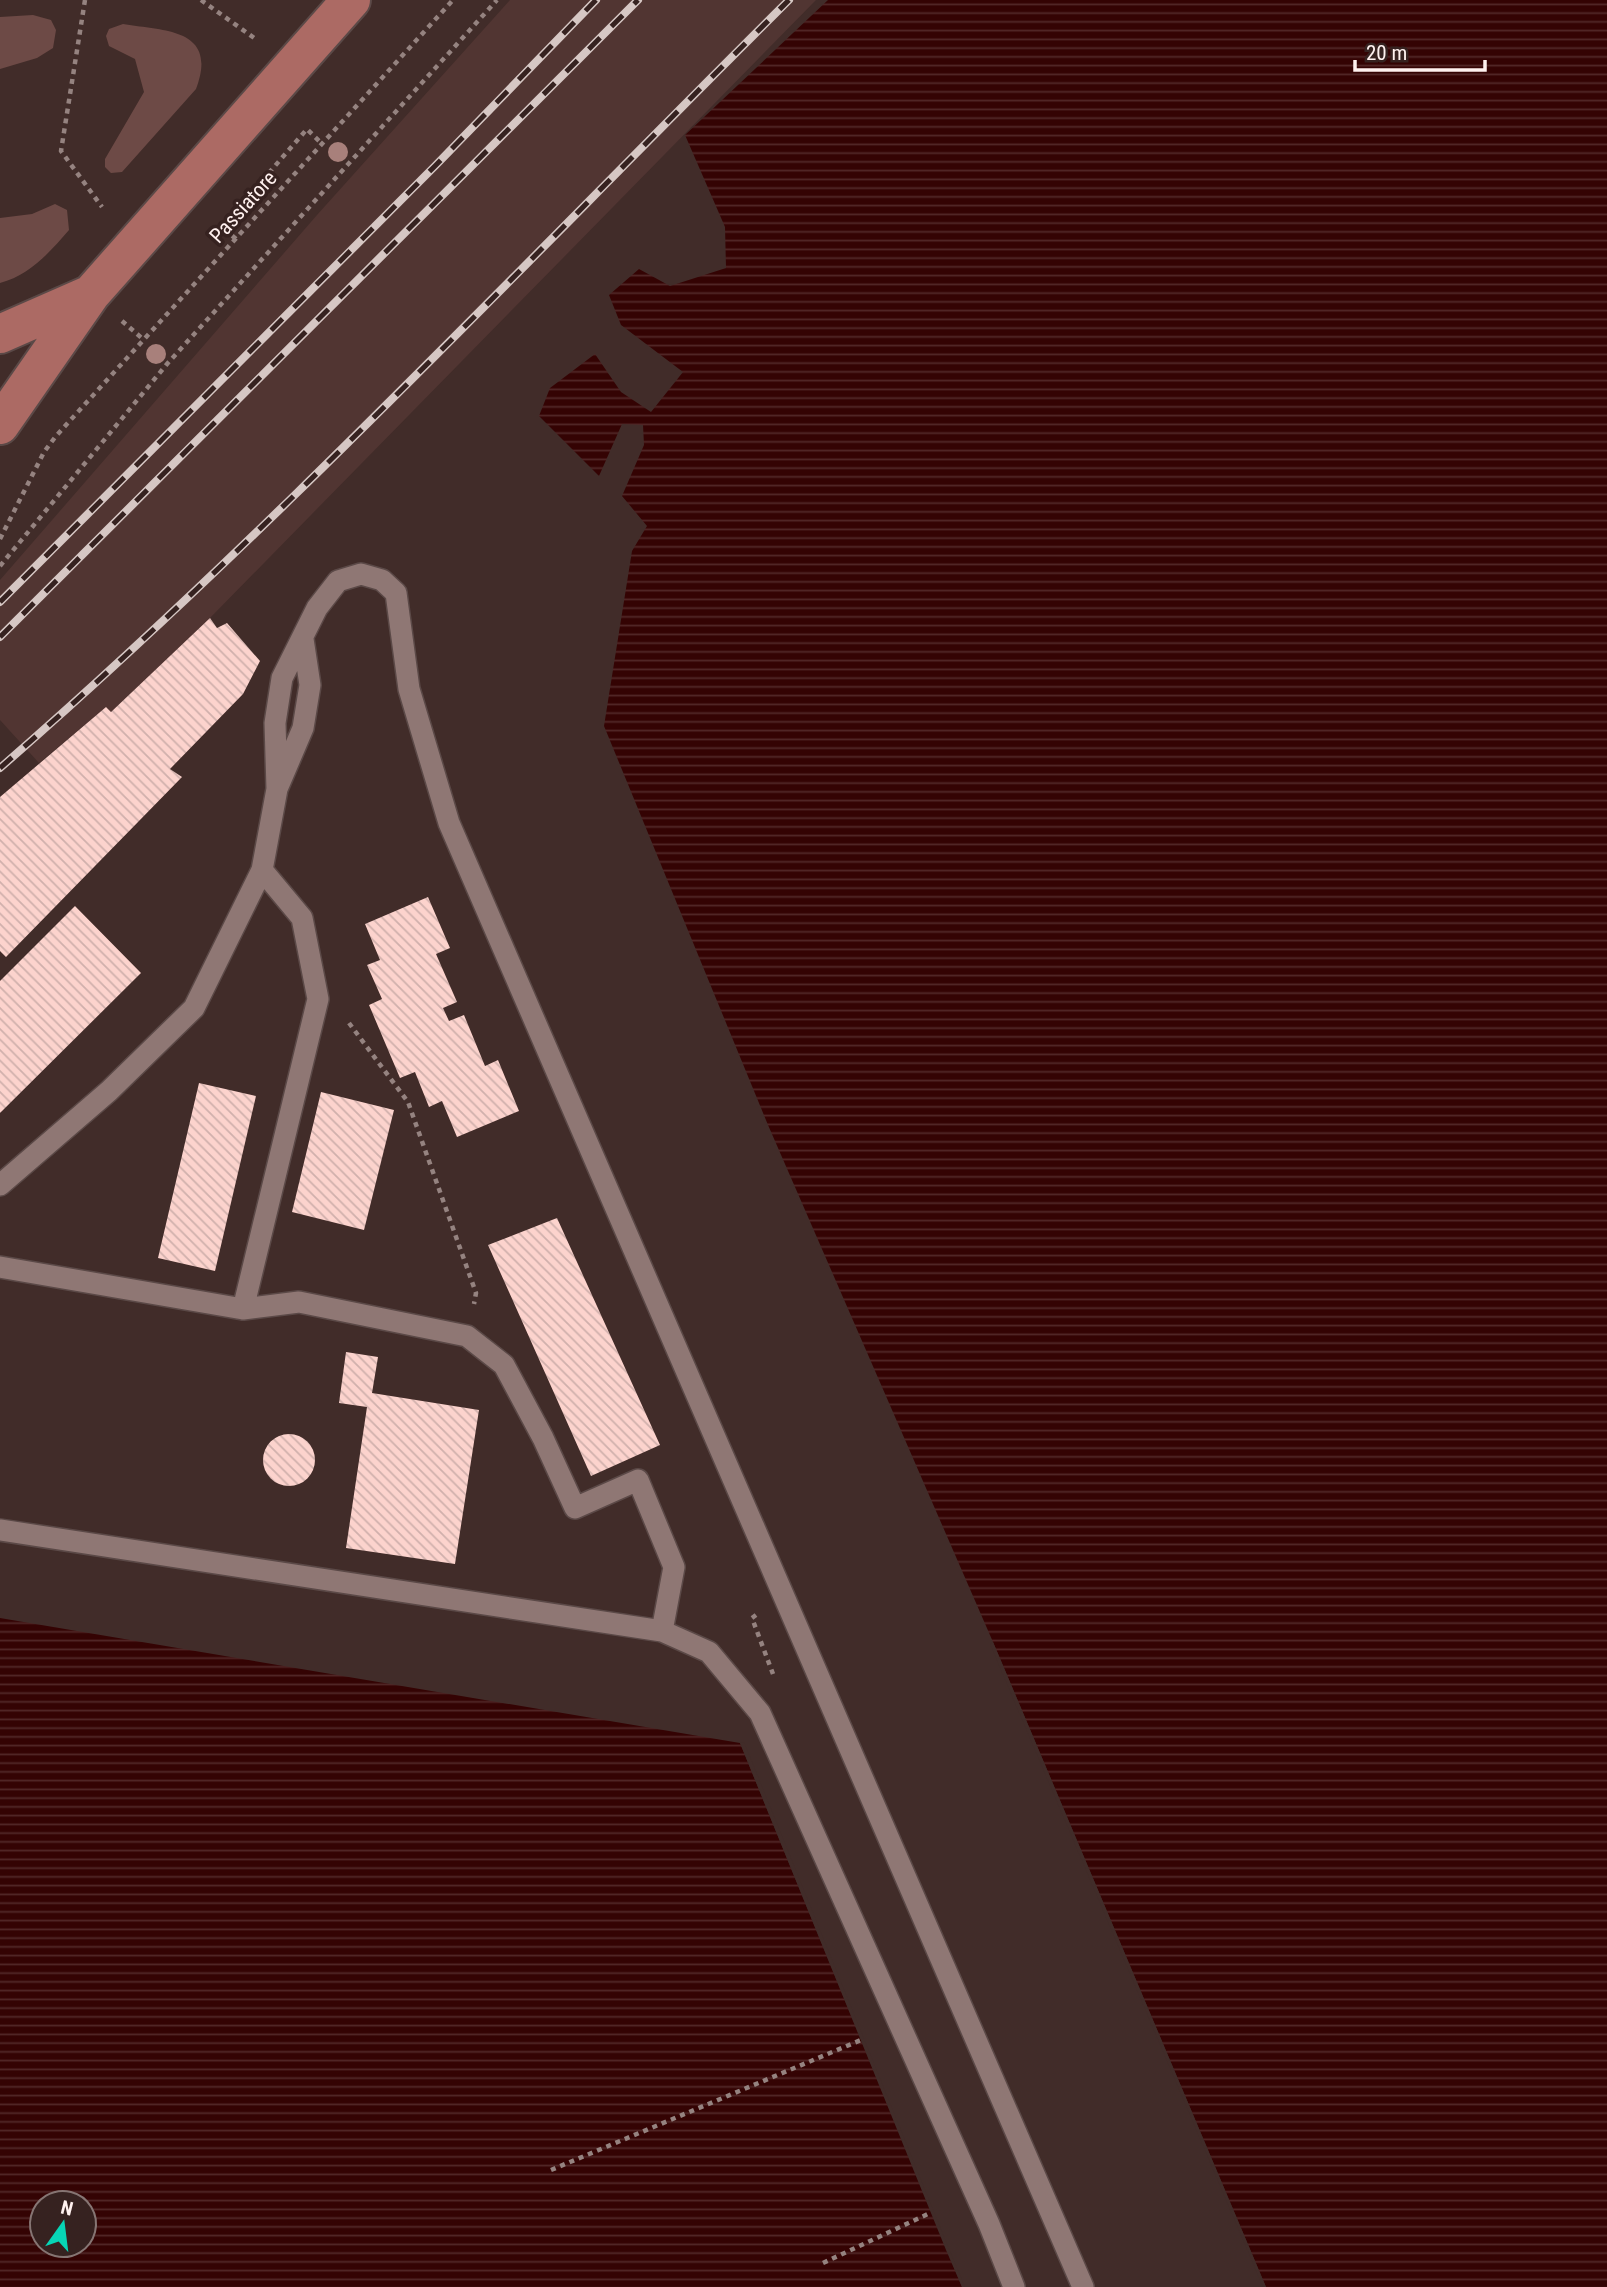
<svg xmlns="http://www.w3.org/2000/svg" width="1607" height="2287" viewBox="0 0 1607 2287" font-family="'Roboto Condensed',sans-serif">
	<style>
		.built { fill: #513532 }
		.garden { fill: #6d4a46 }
		.water { fill: url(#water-rules); fill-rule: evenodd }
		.pier { fill: #412c29 }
		.building { fill: url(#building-back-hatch) }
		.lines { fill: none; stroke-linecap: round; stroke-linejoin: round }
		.service-casing { stroke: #5b4947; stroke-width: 24 }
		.primary-casing { stroke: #5b4947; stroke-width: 42 }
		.path { stroke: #958380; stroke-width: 4.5; stroke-dasharray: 5 5; stroke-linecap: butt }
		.service { stroke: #8f7774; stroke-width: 21 }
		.primary { stroke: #ac6a64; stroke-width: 38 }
		.rail-casing { stroke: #d6c7c4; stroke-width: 8 }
		.rail { stroke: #362220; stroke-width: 5; stroke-dasharray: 16; stroke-linecap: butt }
		.tree { fill: #a8807b }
		.labels { text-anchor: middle; stroke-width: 7; stroke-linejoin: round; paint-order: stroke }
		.street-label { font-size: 21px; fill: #fff1ef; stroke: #362220 }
	</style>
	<defs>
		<pattern id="water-rules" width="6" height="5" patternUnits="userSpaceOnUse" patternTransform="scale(1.75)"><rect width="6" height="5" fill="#340303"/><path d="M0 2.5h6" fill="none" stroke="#522828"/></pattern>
		<pattern id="building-back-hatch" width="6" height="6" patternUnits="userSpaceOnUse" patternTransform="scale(1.75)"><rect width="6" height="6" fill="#fcd3cd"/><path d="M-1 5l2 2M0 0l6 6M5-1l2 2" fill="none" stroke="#d0b0ac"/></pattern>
	</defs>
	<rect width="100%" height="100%" fill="#412c29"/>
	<path class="built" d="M510 0H816L210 618 111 712 106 707 39 763 0 720V580L317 215Z"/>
	<path class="garden" d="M33 15 51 20 56 30 53 48 37 58 0 69V17Z
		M123 24C164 31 219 28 196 89L122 172 111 173 105 167V159L144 92 135 59 109 46 106 36 109 29Z
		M55 204 67 210 69 230C49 253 30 275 0 283V218L32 214Z"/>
	<path class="water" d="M828 0H1607V2287H1266L993 1642 768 1125 604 726 632 551 647 526 622 496 644 445 643 425 622 424 599 476 539 416 550 388 595 354 621 392 651 412 683 372 621 325 609 295 639 269 670 286 726 268 725 227 685 135Z
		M0 1618 740 1743 962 2287H0ZM42 2203H84V2245H42Z"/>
	<path class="pier" d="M993 1642 1266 2287H1263L990 1644Z
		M744 1742 949 2249 965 2287H962L946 2250 740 1743Z"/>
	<path class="building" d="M210 618 217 628 227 623 260 661 243 694 170 769 182 777 6 957 0 951V797L106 707 111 712Z
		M428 897 450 948 436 954 457 1002 443 1008 449 1021 464 1015 485 1066 498 1060 519 1111 457 1137 442 1101 429 1107 415 1072 400 1078 369 1005 382 999 367 965 380 960 365 924Z
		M75 906 141 973 0 1113V981Z
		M199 1083 256 1096 215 1271 158 1258Z
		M321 1092 394 1110 364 1230 292 1212Z
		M557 1218 660 1445 591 1476 488 1245Z
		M346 1352 378 1357 372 1393 479 1410 455 1564 346 1548 367 1407 339 1403Z
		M263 1460a26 26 0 1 1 52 0a26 26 0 1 1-52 0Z"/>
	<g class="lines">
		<g class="service-casing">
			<path id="service" d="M277 789 275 723 282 678 317 608 338 581 361 574 382 580 396 593 409 689 449 823 1083 2287
				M0 1185 109 1091 194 1008 262 870 277 789 303 728 310 685 303 639
				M0 1267 243 1309 299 1302 467 1336 504 1365 543 1438 575 1508 638 1480 674 1567 662 1631
				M243 1309 318 999 302 918 262 870
				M0 1530 662 1631 709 1652 760 1713 989 2224 1014 2287"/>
		</g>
		<g class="primary-casing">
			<path id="primary" d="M0 334 89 295
				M0 425 91 294 351 0"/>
		</g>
		<path class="path" d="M85 0 61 151 102 207
			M201 0 257 40
			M236 239 222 227 307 129 322 144
			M122 321 144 340
			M0 539 44 452 56 436 453 0
			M0 566 167 364 497 0
			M349 1023 408 1102 476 1293 474 1304
			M756 1615 752 1618 773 1674
			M551 2170 861 2040
			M823 2263 930 2213"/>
		<use href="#service" class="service"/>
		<use href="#primary" class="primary"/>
		<g class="rail-casing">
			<path id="rail" d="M0 602 435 166 596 0
				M0 637 638 0
				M0 768C277 527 528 259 789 0"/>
		</g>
		<use href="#rail" class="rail"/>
	</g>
	<g class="tree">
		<circle cx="338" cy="152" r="10"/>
		<circle cx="156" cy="354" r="10"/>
	</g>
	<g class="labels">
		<g class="street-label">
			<text transform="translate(243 207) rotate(-48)" y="7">Passiatore</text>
		</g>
	</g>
	<g transform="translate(63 2224) rotate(14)"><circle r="33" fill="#362220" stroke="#867573" stroke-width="2"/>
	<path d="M0-5L12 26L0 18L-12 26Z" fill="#07d5b6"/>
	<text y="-10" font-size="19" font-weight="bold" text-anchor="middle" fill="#fff1ef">N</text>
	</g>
	<path d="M1355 60v10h130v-10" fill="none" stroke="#fff1ef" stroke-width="3.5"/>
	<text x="1366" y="60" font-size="21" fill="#fff1ef" stroke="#362220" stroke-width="5" paint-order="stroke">20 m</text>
</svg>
